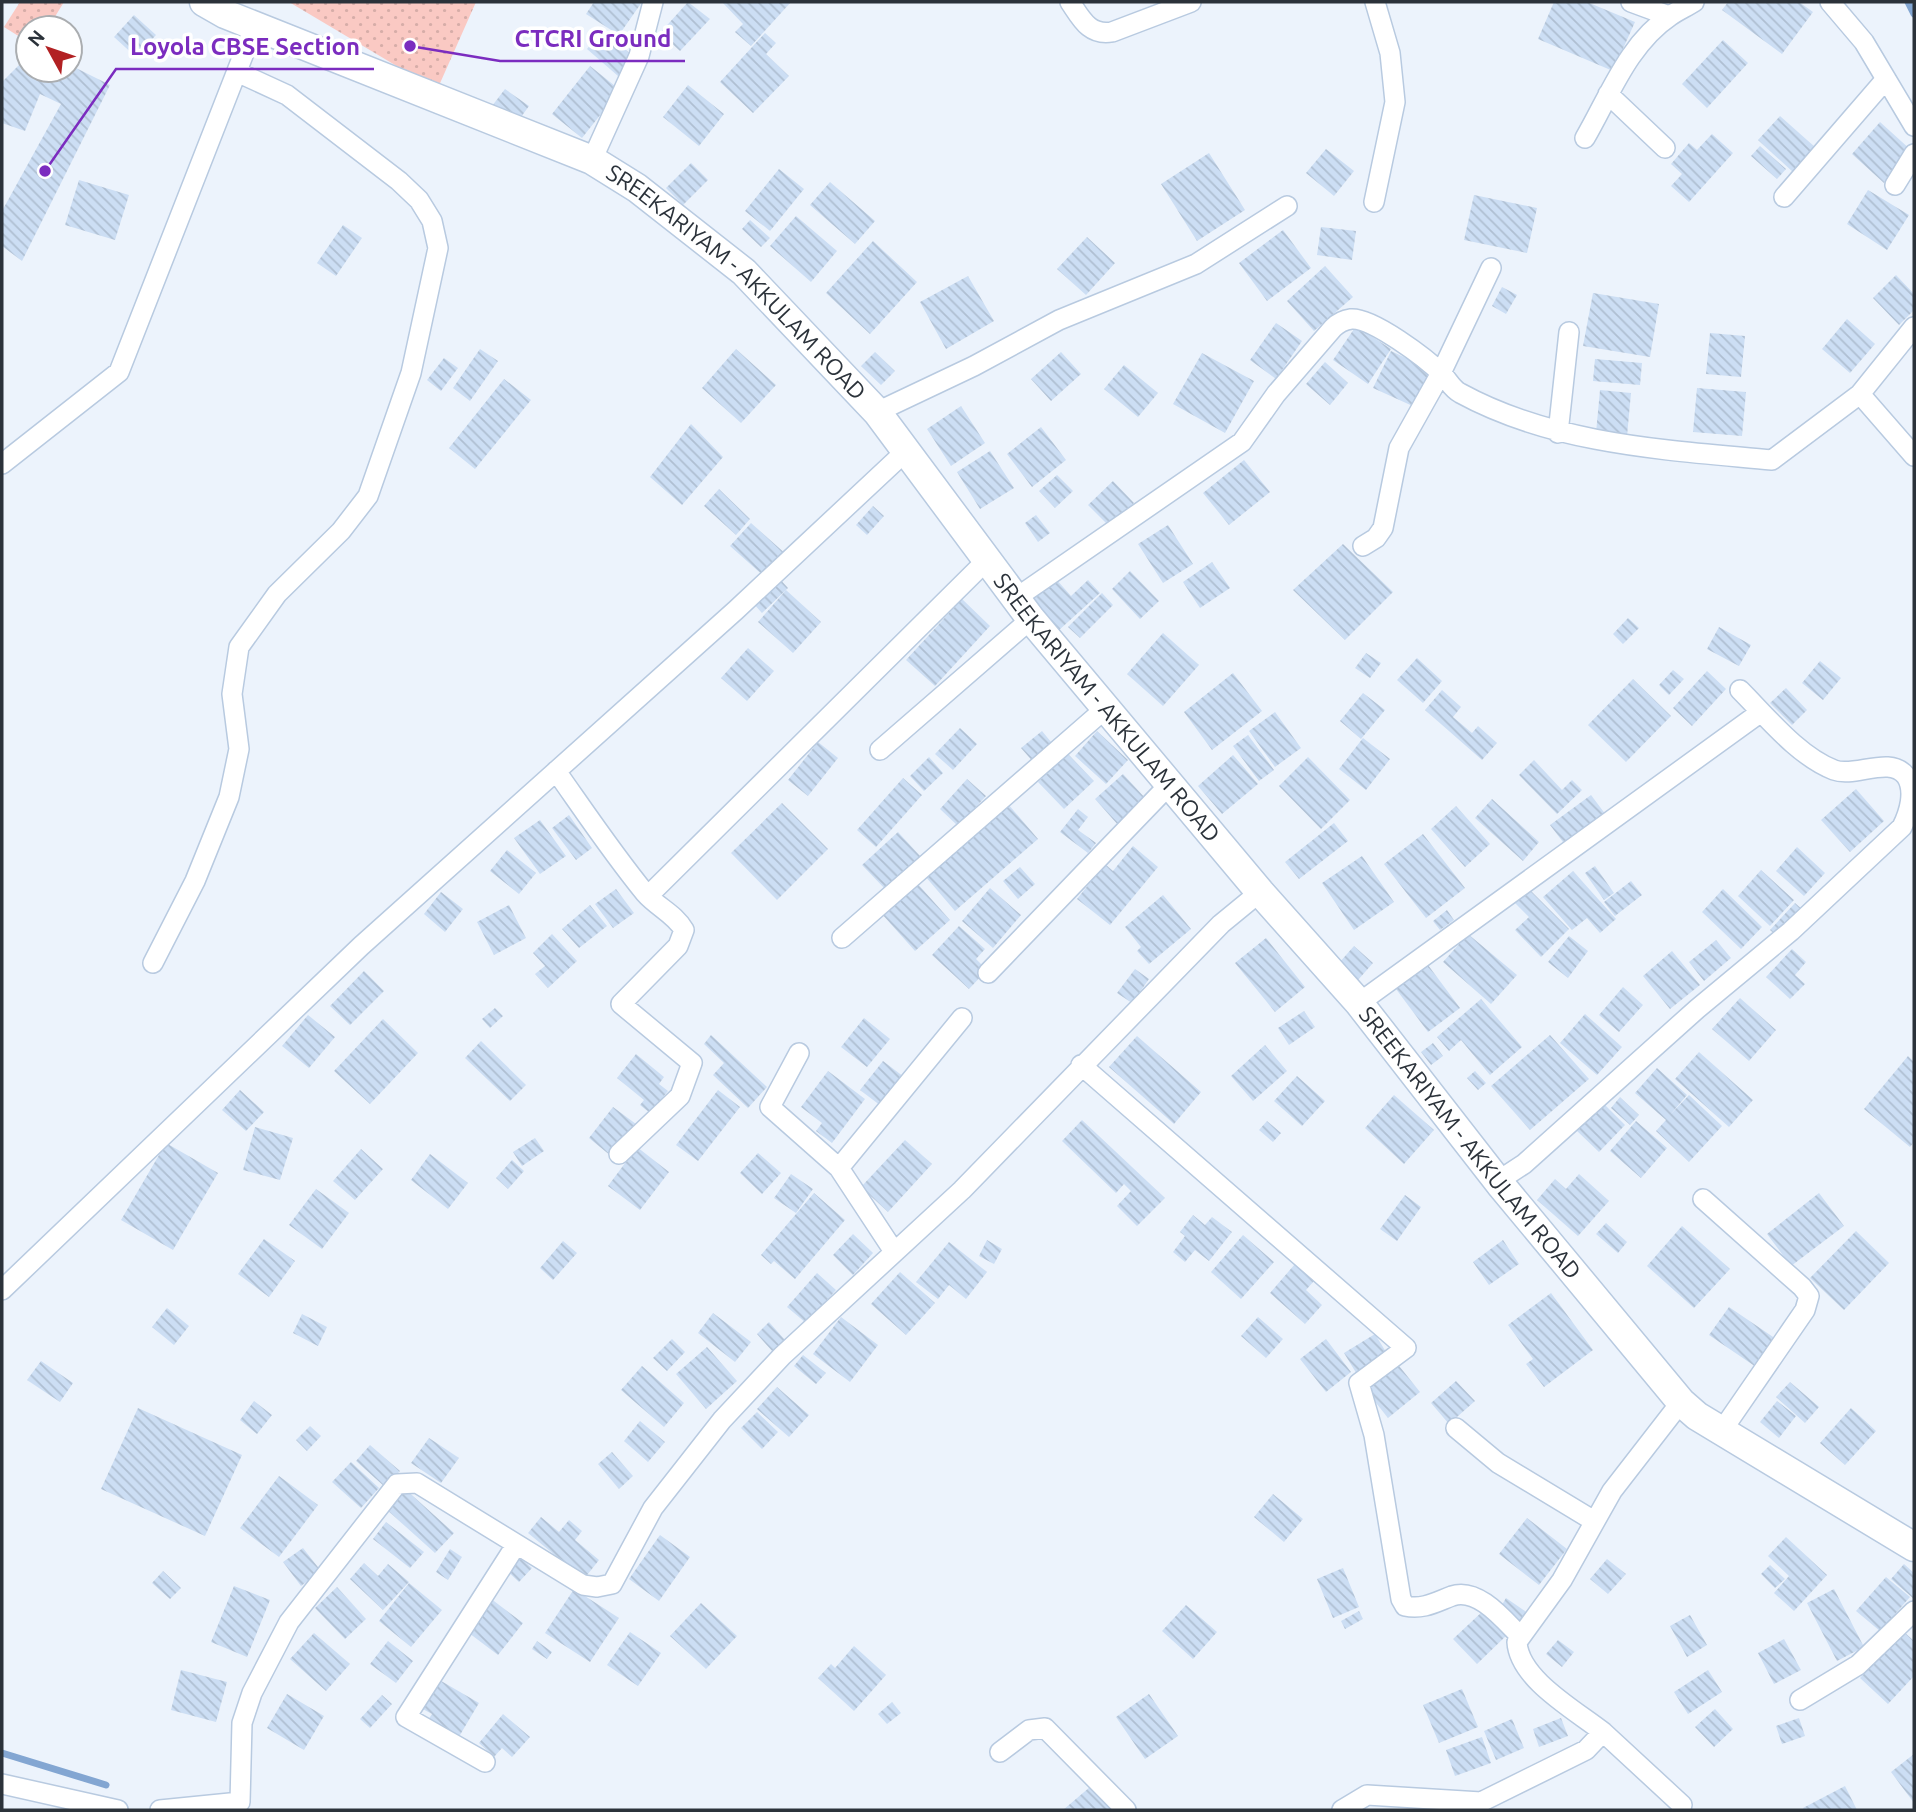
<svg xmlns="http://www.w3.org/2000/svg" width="1916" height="1812" viewBox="0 0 1916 1812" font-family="Ubuntu,sans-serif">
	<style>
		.park { fill: url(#park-dots) }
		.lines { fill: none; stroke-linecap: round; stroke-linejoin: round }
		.stream { stroke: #83a6d2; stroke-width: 7 }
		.building { fill: url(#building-back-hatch) }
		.street-casing { stroke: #b8cae0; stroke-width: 22 }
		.secondary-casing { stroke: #b8cae0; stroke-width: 31 }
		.street { stroke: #fff; stroke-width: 19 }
		.secondary { stroke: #fff; stroke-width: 28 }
		.labels { text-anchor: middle; stroke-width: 7; stroke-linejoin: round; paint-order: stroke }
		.street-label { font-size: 23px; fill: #2b323a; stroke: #fff }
		.leader { fill: none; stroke: #7b2cbf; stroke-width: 2.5 }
		.callout-dot { fill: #7b2cbf; stroke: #fff; stroke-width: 2.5 }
		.callout-label { font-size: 24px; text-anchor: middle; font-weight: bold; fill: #7b2cbf; stroke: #fff; stroke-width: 7; stroke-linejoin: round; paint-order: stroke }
	</style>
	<defs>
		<pattern id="park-dots" width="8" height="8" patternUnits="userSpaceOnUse" patternTransform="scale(1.75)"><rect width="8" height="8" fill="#fac9c3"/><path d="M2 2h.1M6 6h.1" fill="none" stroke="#d6ada8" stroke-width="1.8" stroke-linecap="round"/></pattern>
		<pattern id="building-back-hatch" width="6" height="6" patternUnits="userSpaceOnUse" patternTransform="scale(1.75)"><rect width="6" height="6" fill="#ccdef4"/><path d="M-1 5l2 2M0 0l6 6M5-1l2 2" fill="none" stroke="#afbfd2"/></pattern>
	</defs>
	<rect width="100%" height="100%" fill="#ecf3fc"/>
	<path class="park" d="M20 2H64L48 28H28V42L4 27Z
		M289 2H476L437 90Z"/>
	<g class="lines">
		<path class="stream" d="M1908 2 1914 14
			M2 1753 106 1785"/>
	</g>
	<path class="building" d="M594 2H642L619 35 586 14Z
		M688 2 710 19 680 51 660 33Z
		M722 2H791L751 46 735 32 743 24Z
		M1554 2H1587L1635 22 1613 71 1538 39Z
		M1728 2H1799L1813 12 1782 54 1722 10Z
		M134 15 156 35 136 57 114 37Z
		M603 30 634 57 618 76 587 49Z
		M765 33 776 43 766 54 789 76 753 113 720 82Z
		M1723 40 1748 63 1707 108 1682 84Z
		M28 56V70H70V65L110 85 22 261 2 246V211L61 104 40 94 25 131 2 123V82Z
		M590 66 620 90 582 138 552 114Z
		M688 85 724 114 699 146 663 117Z
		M505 89 529 106 516 124 492 106Z
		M1780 116 1816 148 1794 173 1758 140Z
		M1880 122 1912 151 1884 183 1852 154Z
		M1712 134 1733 153 1689 202 1671 186 1682 174 1671 164 1689 143 1697 150Z
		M1760 146 1786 169 1777 179 1751 156Z
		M1326 149 1354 171 1334 196 1306 173Z
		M1209 153 1245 210 1197 241 1161 184Z
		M691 163 708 180 683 205 666 188Z
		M779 169 804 189 770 231 745 211Z
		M79 180 129 195 115 240 65 225Z
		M830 182 875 221 855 244 810 205Z
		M1868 190 1909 215 1887 250 1847 224Z
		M1474 195 1537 208 1527 253 1464 240Z
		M796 216 837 251 811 282 770 246Z
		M750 220 770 238 761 247 742 229Z
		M343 225 362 238 336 276 317 263Z
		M1321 227 1356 231 1352 260 1317 255Z
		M1283 230 1311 268 1267 301 1239 263Z
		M1087 237 1115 263 1086 295 1057 269Z
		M873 241 917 282 870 334 826 293Z
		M1325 266 1353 297 1314 331 1287 301Z
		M1896 275 1914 294V310L1899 325 1873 298Z
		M968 276 994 321 946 349 920 302Z
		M1502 287 1517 295 1506 314 1492 306Z
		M1593 293 1659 304 1650 357 1583 346Z
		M1847 319 1875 344 1850 373 1822 349Z
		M1276 323 1302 341 1276 379 1250 360Z
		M1356 326 1391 349 1368 384 1333 360Z
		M1710 333 1745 336 1741 377 1706 374Z
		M480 349 498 361 470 401 453 388Z
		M736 349 776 385 741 423 702 388Z
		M1391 351 1434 371 1417 408 1373 388Z
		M875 352 895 371 881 385 861 366Z
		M1061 352 1081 374 1051 401 1031 379Z
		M1202 353 1254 381 1225 433 1173 404Z
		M444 358 458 368 441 391 427 380Z
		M1595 359 1642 363 1640 385 1593 381Z
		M1325 362 1348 383 1330 405 1306 384Z
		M1124 365 1158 393 1138 417 1104 389Z
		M504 379 531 400 475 469 449 448Z
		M1697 388 1746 392 1742 436 1693 432Z
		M1600 390 1631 393 1627 436 1596 433Z
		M961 406 985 443 951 466 927 429Z
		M691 424 723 457 682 505 650 477Z
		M1041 427 1066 460 1032 487 1007 454Z
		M990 451 1014 488 980 509 957 472Z
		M1244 460 1270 492 1229 525 1203 493Z
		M1057 475 1073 491 1055 508 1039 491Z
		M1113 481 1134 503 1110 527 1088 505Z
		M719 489 750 519 736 535 704 506Z
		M873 506 884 516 867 535 856 525Z
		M1036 515 1050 533 1038 542 1025 523Z
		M751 523 788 556 767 579 730 546Z
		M1168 525 1193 564 1163 583 1138 544Z
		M1343 544 1393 592 1345 640 1293 590Z
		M1212 562 1230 588 1200 608 1183 582Z
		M1130 571 1159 601 1140 619 1112 589Z
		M779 578 788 588 762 613 752 602Z
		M1056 579 1071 596 1088 580 1100 593 1058 631 1031 602Z
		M786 590 821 622 793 653 758 622Z
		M1102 593 1113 605 1080 638 1068 627Z
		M962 599 990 626 935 686 906 660Z
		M1628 618 1639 628 1623 644 1613 634Z
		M1719 627 1751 645 1739 666 1707 649Z
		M1163 633 1199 665 1163 706 1127 674Z
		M748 648 774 671 747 701 721 678Z
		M1366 653 1381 663 1370 678 1355 668Z
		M1417 658 1442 681 1423 703 1397 680Z
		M1820 661 1841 678 1823 700 1802 683Z
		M1673 670 1684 679 1669 695 1659 685Z
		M1707 671 1726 689 1692 726 1673 708Z
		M1233 673 1262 711 1212 750 1184 712Z
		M1633 679 1671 716 1626 762 1588 725Z
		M1786 688 1807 710 1792 725 1770 703Z
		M1442 690 1461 707 1453 717 1472 733 1478 726 1497 743 1482 760 1425 710Z
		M1363 693 1385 710 1361 739 1340 721Z
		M1275 712 1301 748 1275 767 1249 731Z
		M960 728 977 744 953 770 935 754Z
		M1042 731 1056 748 1035 764 1021 748Z
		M1097 731 1128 760 1106 784 1075 756Z
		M1248 735 1274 770 1259 781 1233 746Z
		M1363 738 1390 759 1366 790 1339 769Z
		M818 742 838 758 808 796 788 780Z
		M1068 754 1094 781 1064 809 1038 782Z
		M1233 755 1258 784 1222 814 1198 786Z
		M929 757 943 773 924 791 910 776Z
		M1308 757 1350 800 1321 829 1279 786Z
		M1534 760 1562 790 1572 780 1582 790 1557 814 1519 775Z
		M1123 774 1147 800 1119 826 1095 799Z
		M903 778 922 795 876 847 857 830Z
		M967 779 986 796 958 826 940 809Z
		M1856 789 1884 821 1850 852 1821 820Z
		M1591 795 1606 815 1566 846 1550 825Z
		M1492 799 1539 842 1523 861 1475 818Z
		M782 803 828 849 777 900 731 853Z
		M1008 804 1038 839 955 911 925 876Z
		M1456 806 1490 844 1465 867 1431 829Z
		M1078 809 1088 817 1078 830 1096 843 1088 853 1060 832Z
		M569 815 592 848 576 860 552 828Z
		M540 820 566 856 540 874 514 838Z
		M1334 823 1348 841 1299 879 1285 862Z
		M898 832 921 857 886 890 862 865Z
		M1423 834 1465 888 1426 918 1384 864Z
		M1133 846 1158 867 1110 925 1077 899 1105 864 1113 871Z
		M1797 847 1825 873 1804 896 1776 871Z
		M507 850 536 873 519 894 490 871Z
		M1362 856 1394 902 1354 930 1322 883Z
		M1595 866 1614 893 1604 900 1585 873Z
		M1020 867 1035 884 1018 899 1003 881Z
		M1761 870 1794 900 1770 926 1738 896Z
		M1573 871 1616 919 1600 933 1587 918 1572 930 1543 897Z
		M1631 881 1642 895 1615 916 1604 902Z
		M916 882 950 920 915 951 881 913Z
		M1527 887 1569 929 1541 957 1515 930 1529 917 1513 901Z
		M990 888 1021 915 993 948 962 921Z
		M616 889 634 913 613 928 595 904Z
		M1723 889 1762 927 1741 949 1702 912Z
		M441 892 463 909 445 932 424 914Z
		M1163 895 1191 929 1149 964 1137 951 1141 947 1125 927Z
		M1795 903 1803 910 1778 937 1770 930Z
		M509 905 526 938 494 955 477 922Z
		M590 905 607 926 579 948 562 929Z
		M1447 910 1454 920 1440 930 1433 921Z
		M959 926 985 949 976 959 987 970 969 989 932 955Z
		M552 934 577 961 548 988 535 974 545 966 533 953Z
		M1468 934 1517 975 1491 1004 1443 962Z
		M1569 936 1588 951 1568 978 1548 962Z
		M1266 938 1305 987 1275 1012 1235 963Z
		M1716 940 1731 958 1704 981 1689 962Z
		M1354 946 1373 963 1358 980 1339 963Z
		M1792 949 1806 962 1795 975 1805 984 1790 999 1766 977Z
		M1672 951 1700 985 1670 1009 1643 976Z
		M1428 965 1460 1008 1428 1032 1396 989Z
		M1135 969 1149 979 1132 1003 1117 993Z
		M364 971 384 991 350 1025 330 1006Z
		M1623 987 1643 1005 1619 1032 1599 1015Z
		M1740 998 1776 1030 1749 1061 1712 1029Z
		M1481 999 1522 1047 1490 1075 1461 1040 1449 1051 1437 1037Z
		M495 1008 503 1016 490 1028 482 1019Z
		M1304 1011 1315 1027 1289 1045 1278 1028Z
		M1585 1014 1622 1047 1597 1075 1560 1043Z
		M308 1015 335 1037 309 1068 282 1046Z
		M864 1018 890 1039 867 1067 841 1047Z
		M383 1019 418 1053 370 1104 334 1071Z
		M711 1035 767 1087 748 1108 713 1075 724 1063 704 1044Z
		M1550 1035 1589 1079 1530 1130 1491 1086Z
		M1137 1036 1201 1092 1174 1124 1109 1067Z
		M481 1041 526 1085 510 1101 465 1058Z
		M1433 1043 1443 1056 1431 1065 1421 1052Z
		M1265 1045 1287 1071 1253 1101 1231 1076Z
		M1699 1052 1753 1100 1729 1127 1675 1079Z
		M636 1054 664 1077 659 1084 668 1091 650 1113 640 1105 644 1100 617 1078Z
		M1908 1056 1914 1062V1142L1910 1147 1864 1109Z
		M883 1061 908 1080 885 1109 860 1090Z
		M1657 1068 1687 1095 1670 1115 1689 1095 1722 1126 1689 1162 1656 1131 1666 1120 1635 1093Z
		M828 1071 865 1099 832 1143 816 1131 822 1123 801 1107Z
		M1475 1071 1486 1083 1478 1090 1467 1078Z
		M1297 1076 1325 1101 1302 1126 1274 1101Z
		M240 1090 264 1112 246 1131 222 1110Z
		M718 1090 740 1107 698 1161 676 1145Z
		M1394 1095 1434 1130 1404 1164 1365 1128Z
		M1620 1097 1639 1115 1630 1125 1611 1108Z
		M1603 1103 1625 1125 1599 1152 1577 1131Z
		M613 1107 636 1124 611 1156 589 1138Z
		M1082 1120 1165 1198 1137 1226 1117 1206 1131 1191 1124 1184 1116 1193 1062 1141Z
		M1267 1121 1281 1133 1273 1142 1259 1130Z
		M1636 1121 1667 1148 1641 1178 1610 1151Z
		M255 1127 293 1138 280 1180 243 1170Z
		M535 1138 544 1151 522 1166 513 1152Z
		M905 1140 932 1164 888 1212 861 1187Z
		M166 1143 218 1173 173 1250 121 1220Z
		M637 1147 669 1172 640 1210 608 1186Z
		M361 1149 383 1169 355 1200 333 1181Z
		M758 1153 781 1173 762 1194 740 1173Z
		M430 1154 468 1183 448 1209 411 1180Z
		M512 1160 524 1171 508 1189 496 1178Z
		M791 1174 813 1189 796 1213 774 1198Z
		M1579 1174 1609 1201 1578 1236 1537 1200 1555 1179 1566 1189Z
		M316 1189 349 1213 322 1249 289 1225Z
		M814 1193 845 1220 795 1279 774 1261 771 1264 761 1255Z
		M1819 1193 1844 1226 1791 1266 1767 1234Z
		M1405 1195 1421 1207 1397 1241 1380 1229Z
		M1193 1215 1205 1225 1212 1217 1232 1232 1209 1261 1195 1250 1185 1262 1173 1252 1185 1236 1180 1232Z
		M1606 1223 1627 1242 1618 1253 1596 1234Z
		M1682 1226 1730 1269 1694 1308 1647 1266Z
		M1856 1231 1889 1263 1844 1310 1810 1278Z
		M853 1234 873 1253 853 1275 833 1255Z
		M1243 1235 1274 1262 1241 1299 1211 1272Z
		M264 1239 295 1261 269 1297 238 1274Z
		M987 1240 1002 1249 994 1264 979 1256Z
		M1503 1240 1519 1264 1489 1285 1473 1262Z
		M563 1241 577 1253 553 1280 540 1268Z
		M949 1242 987 1272 966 1299 949 1285 938 1299 916 1282Z
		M1295 1264 1314 1281 1306 1290 1322 1305 1305 1324 1270 1293Z
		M900 1272 935 1303 906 1335 871 1304Z
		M817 1273 836 1290 806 1323 787 1307Z
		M1551 1293 1593 1350 1544 1387 1526 1364 1533 1359 1508 1325Z
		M1729 1307 1779 1341 1759 1369 1709 1335Z
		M167 1308 189 1326 174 1345 152 1327Z
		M713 1313 751 1342 735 1362 698 1333Z
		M302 1314 327 1327 318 1346 293 1333Z
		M841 1317 878 1345 850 1382 813 1354Z
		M1258 1317 1283 1339 1266 1358 1241 1336Z
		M769 1322 785 1340 773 1352 757 1334Z
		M1375 1334 1389 1357 1358 1376 1344 1353Z
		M672 1339 685 1352 667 1371 653 1358Z
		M1326 1339 1351 1372 1326 1392 1300 1359Z
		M707 1347 737 1381 706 1409 676 1374Z
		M803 1355 826 1373 816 1384 794 1366Z
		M41 1361 73 1383 60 1402 27 1380Z
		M1396 1362 1420 1392 1388 1418 1365 1389Z
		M642 1366 684 1403 664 1427 621 1390Z
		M1456 1381 1475 1401 1449 1424 1431 1403Z
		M1790 1382 1819 1407 1805 1423 1776 1397Z
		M777 1387 809 1415 789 1437 757 1409Z
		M254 1401 272 1415 257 1434 240 1420Z
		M1777 1401 1796 1416 1779 1438 1760 1422Z
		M138 1408 242 1455 205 1536 101 1489Z
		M1851 1408 1876 1431 1845 1465 1820 1443Z
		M757 1412 778 1432 762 1449 741 1428Z
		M640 1421 665 1442 648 1462 624 1441Z
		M310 1426 321 1436 307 1451 296 1440Z
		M429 1438 459 1458 441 1483 411 1463Z
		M370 1445 400 1471 385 1487 356 1461Z
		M612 1452 633 1476 619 1489 598 1464Z
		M351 1462 379 1488 361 1508 332 1482Z
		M279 1476 318 1505 279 1557 240 1528Z
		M404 1488 454 1533 435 1553 386 1509Z
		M1273 1494 1303 1519 1284 1542 1254 1517Z
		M541 1517 559 1532 569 1520 582 1531 575 1540 599 1560 584 1579 528 1533Z
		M1527 1518 1567 1549 1539 1585 1499 1554Z
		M386 1522 424 1552 410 1568 373 1539Z
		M660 1535 690 1557 659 1601 629 1579Z
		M1786 1537 1827 1575 1794 1611 1774 1593 1789 1576 1768 1556Z
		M303 1548 321 1571 301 1586 283 1562Z
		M450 1549 462 1557 448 1580 436 1572Z
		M518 1556 532 1568 519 1582 506 1570Z
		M1607 1559 1626 1574 1608 1594 1590 1579Z
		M364 1563 378 1576 388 1564 409 1582 383 1610 350 1579Z
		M1904 1564 1914 1573V1599L1891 1579Z
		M1770 1565 1785 1579 1775 1588 1761 1574Z
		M1343 1568 1359 1607 1333 1618 1317 1579Z
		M163 1571 181 1588 170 1599 152 1583Z
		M1886 1577 1910 1597 1880 1631 1856 1611Z
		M409 1583 442 1610 411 1647 379 1621Z
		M234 1586 270 1600 247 1657 211 1642Z
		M337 1587 366 1619 345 1639 315 1608Z
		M574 1589 619 1618 590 1662 545 1633Z
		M1834 1589 1864 1647 1837 1661 1807 1603Z
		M490 1598 523 1623 498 1655 465 1630Z
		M1506 1598 1532 1616 1524 1627 1499 1610Z
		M701 1603 737 1636 706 1669 670 1636Z
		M1186 1605 1217 1632 1193 1659 1162 1631Z
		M1484 1610 1507 1635 1477 1664 1453 1639Z
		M1359 1611 1363 1619 1345 1629 1341 1621Z
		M1690 1615 1707 1645 1687 1657 1670 1626Z
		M1903 1631 1914 1641V1676L1888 1704 1860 1678Z
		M630 1632 661 1653 638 1686 607 1665Z
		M314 1633 350 1664 326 1691 290 1659Z
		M1784 1639 1801 1670 1774 1684 1758 1653Z
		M1558 1640 1574 1652 1562 1667 1546 1654Z
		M388 1641 413 1661 396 1683 370 1664Z
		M537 1641 552 1652 547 1659 532 1649Z
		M854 1646 886 1675 854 1711 818 1678 831 1664 835 1668Z
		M181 1670 227 1682 216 1722 171 1710Z
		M1708 1670 1722 1692 1688 1714 1674 1692Z
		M436 1678 479 1703 457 1740 426 1723 432 1714 419 1707Z
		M1462 1689 1478 1727 1439 1743 1423 1705Z
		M287 1694 324 1716 304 1750 267 1728Z
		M1149 1694 1178 1736 1145 1759 1116 1717Z
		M382 1695 392 1704 370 1728 360 1719Z
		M892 1702 901 1713 887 1724 878 1714Z
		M1715 1709 1733 1729 1714 1747 1695 1727Z
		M503 1714 530 1737 512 1757 502 1748 494 1757 479 1743Z
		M1561 1718 1568 1736 1539 1747 1533 1729Z
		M1799 1718 1805 1736 1782 1744 1776 1726Z
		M1512 1719 1524 1748 1496 1760 1484 1731Z
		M1482 1737 1491 1763 1455 1776 1446 1750Z
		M1914 1754V1803L1891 1772Z
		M1097 1781 1122 1810H1063Z
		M1845 1786 1857 1810H1804L1803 1808Z"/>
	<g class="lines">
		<g class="street-casing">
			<path id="street" d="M1070 2C1081 18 1089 36 1112 32L1191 2
				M1631 2 1669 16
				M1830 2 1864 42 1914 126
				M1608 94 1665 148
				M1585 138C1609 97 1628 44 1670 16 1677 11 1686 7 1694 2
				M592 160 639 56 653 2
				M1895 185 1914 154
				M1784 197 1886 79
				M1374 202 1395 102 1390 53 1375 2
				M1860 394 1914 456
				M877 412 974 366 1059 320 1196 264 1287 206
				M1558 433 1569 332
				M2 464 119 372 255 25
				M1363 546 1376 538 1383 528 1399 448 1441 373 1491 268
				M1016 598 1242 442 1276 394 1333 328C1338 323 1344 320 1351 319 1372 317 1427 359 1442 374 1448 380 1452 389 1460 393 1555 445 1667 450 1772 460L1860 394 1914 327
				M880 750 1031 619
				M556 771C585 812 613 854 645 893 657 907 675 914 684 930L678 946 621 1004 692 1063 680 1096 619 1154
				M648 896 987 560
				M842 938 1106 708
				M153 963 195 881 229 797 239 749 232 694 239 647 277 594 341 531 368 496 411 373 438 248 432 221 419 200 399 181 287 95 237 72
				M988 973 1170 784
				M1359 1003 1761 712
				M799 1053 770 1107 839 1168 893 1250
				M1081 1065 1406 1348 1359 1383 1374 1435 1401 1599 1405 1606C1423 1610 1436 1602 1452 1596 1478 1587 1504 1620 1520 1636
				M839 1168 962 1018
				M1498 1181 1524 1164 1697 1009 1791 931 1902 827C1909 813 1916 791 1906 776 1890 755 1855 778 1834 770 1798 756 1767 717 1740 690
				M1703 1199 1802 1287 1809 1296 1805 1310 1723 1429
				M2 1290 361 946 736 610 906 451
				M1456 1428 1498 1463 1594 1521
				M1800 1700 1858 1665 1914 1611
				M1603 1732 1682 1805
				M1000 1752 1029 1730 1045 1728 1126 1810
				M485 1762 406 1717 516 1545
				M2 1784 118 1810
				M160 1810 240 1802 242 1723 252 1693 289 1622 397 1484 417 1483 583 1585 597 1587 612 1584 653 1508 722 1420 782 1356 962 1190 1221 924 1260 892
				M1342 1810 1367 1795 1481 1802 1586 1750 1603 1732C1575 1710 1519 1679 1517 1642L1562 1580 1612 1491 1681 1402"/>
		</g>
		<g class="secondary-casing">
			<g id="secondary">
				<path id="s1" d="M204 2 225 14 592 160 637 188 744 272 877 412 1031 619 1260 892 1359 1003 1500 1184 1681 1402 1697 1416 1914 1547"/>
			</g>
		</g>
		<use href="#street" class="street"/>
		<use href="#secondary" class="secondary"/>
	</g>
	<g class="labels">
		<g class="street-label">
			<text dy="8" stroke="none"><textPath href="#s1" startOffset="609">SREEKARIYAM - AKKULAM ROAD</textPath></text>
			<text dy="8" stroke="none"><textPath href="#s1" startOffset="1176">SREEKARIYAM - AKKULAM ROAD</textPath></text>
			<text dy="8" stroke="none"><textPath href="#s1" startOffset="1743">SREEKARIYAM - AKKULAM ROAD</textPath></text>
		</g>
	</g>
	<path class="leader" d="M410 46L500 61H685M45 171L116 69H374"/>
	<g class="callout-dot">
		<circle cx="410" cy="46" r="7"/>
		<circle cx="45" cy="171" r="7"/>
	</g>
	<g class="callout-label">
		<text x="593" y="47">CTCRI Ground</text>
		<text x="245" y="55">Loyola CBSE Section</text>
	</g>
	<rect width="1916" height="1812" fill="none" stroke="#2b323a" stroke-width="7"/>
	<g transform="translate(49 49) rotate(310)"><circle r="33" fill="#ffffff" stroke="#aaadb0" stroke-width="2"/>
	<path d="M0-5L12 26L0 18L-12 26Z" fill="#b22123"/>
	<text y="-10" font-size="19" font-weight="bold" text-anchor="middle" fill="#2b323a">N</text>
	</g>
</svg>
